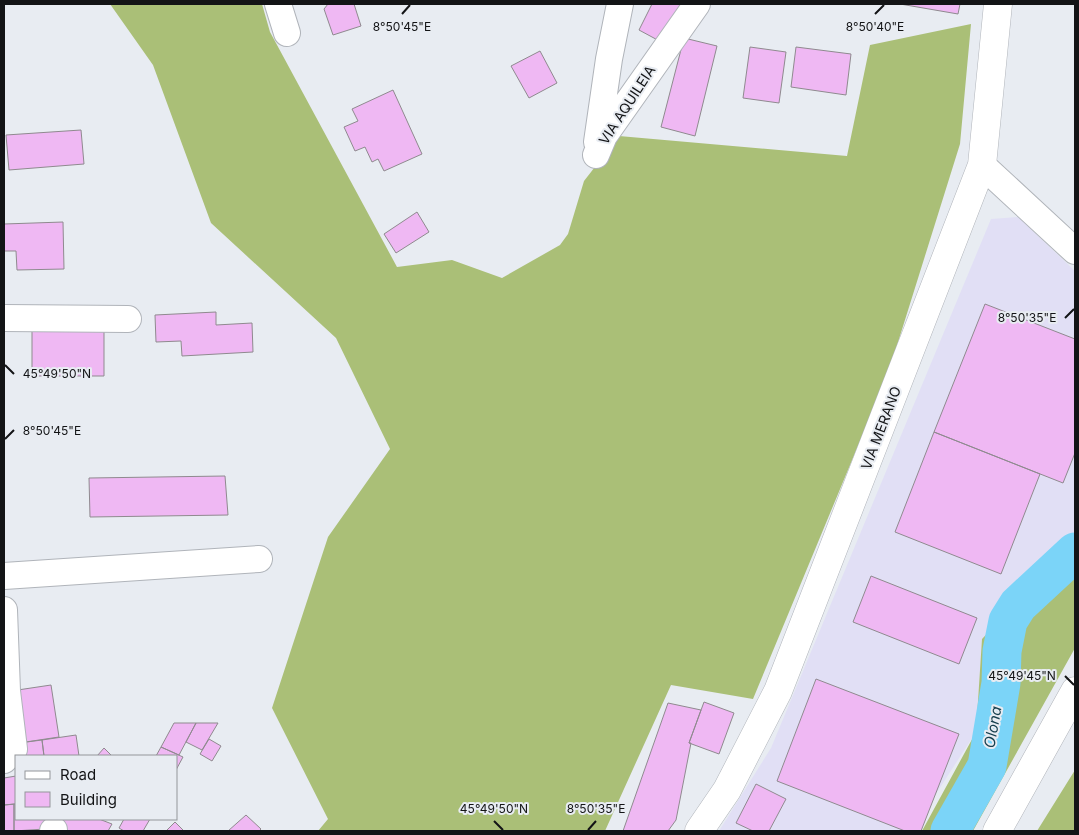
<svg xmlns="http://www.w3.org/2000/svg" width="1079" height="835" viewBox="0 0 1079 835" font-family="Inter,sans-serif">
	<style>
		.industrial { fill: #e1dff5 }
		.forest { fill: #aabf77 }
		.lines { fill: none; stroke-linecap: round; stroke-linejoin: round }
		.river { stroke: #7bd4f8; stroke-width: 39 }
		.building { fill: #efb8f3; stroke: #8f8a8f }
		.street-casing { stroke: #b0b4ba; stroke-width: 28 }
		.secondary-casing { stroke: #b0b4ba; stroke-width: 29 }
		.primary-casing { stroke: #b0b4ba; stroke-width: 29 }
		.street { stroke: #fff; stroke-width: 26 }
		.secondary { stroke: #fff; stroke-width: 28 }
		.primary { stroke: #fff; stroke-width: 28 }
		.ticks { fill: none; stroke: #131416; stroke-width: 2 }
		.labels { text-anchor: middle; stroke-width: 4; stroke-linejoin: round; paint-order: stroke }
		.street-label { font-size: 14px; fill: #131416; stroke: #e8ecf2 }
		.water-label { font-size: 15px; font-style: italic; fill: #18404f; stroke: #e8ecf2 }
		.ticks-label { font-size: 12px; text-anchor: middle; fill: #131416; stroke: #e8ecf2; stroke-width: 4; stroke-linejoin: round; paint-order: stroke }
	</style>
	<rect width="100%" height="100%" fill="#e8ecf2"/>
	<path class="industrial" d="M1018 217 1075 271V541L982 639 976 732 912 831H719L771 748 991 219Z"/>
	<path class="forest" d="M110 4H262L270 32 397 267 452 260 502 278 560 245 568 234 584 181 619 136 847 156 870 45 971 24 960 144 889 371 753 699 671 685 605 831H318L328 819 272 708 328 537 390 449 336 338 211 223 153 65Z
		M1075 541V648L973 831H922L976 732 982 639Z
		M1075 770V831H1037Z"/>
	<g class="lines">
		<path class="river" d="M950 831 987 766 1001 683 1002 651 1008 621 1018 605 1075 552"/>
	</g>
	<path class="building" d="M328 4H354L361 26 333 35 324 9Z
		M652 4H686L665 44 639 30Z
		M900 4H960L958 14Z
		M684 38 717 46 695 136 661 127Z
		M750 47 786 52 779 103 743 98Z
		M796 47 851 54 846 95 791 87Z
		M540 51 557 83 529 98 511 66Z
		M393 90 422 154 384 171 378 159 372 162 365 147 355 151 344 127 358 121 352 109Z
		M81 130 84 164 9 170 6 135Z
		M417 212 429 232 396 253 384 234Z
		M63 222 64 269 17 270 16 251H4V224Z
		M985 304 1075 339V453L1063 483 934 432Z
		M216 312V325L252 323 253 352 182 356 181 341 156 342 155 315Z
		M32 325H104V376H32Z
		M934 432 1040 474 1001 574 895 532Z
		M225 476 228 515 90 517 89 478Z
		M871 576 977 618 959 664 853 622Z
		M816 679 959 734 921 831H905L777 781Z
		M51 685 59 737 19 743 11 691Z
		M704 702 734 713 719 754 689 743Z
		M668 703 701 710 689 743H691L676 820 668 831H623Z
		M174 723H196L179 755 161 747Z
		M196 723H218L202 750 186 742Z
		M76 735 79 756H44L42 740Z
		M209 739 221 746 212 761 200 754Z
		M42 740 44 756H21L19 743Z
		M161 747 183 757 176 770V756H156Z
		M104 748 112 756H97Z
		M16 776V804L4 805V778Z
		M756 784 786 799 769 831H753L736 823Z
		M14 804V831H4V805Z
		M14 804H16V819H47L45 829 14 831Z
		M246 815 261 829 259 831H228Z
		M61 819H99L112 824 108 831H56Z
		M124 819H150L143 831H124L119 828Z
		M175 822 184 831H166Z"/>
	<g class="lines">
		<g class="street-casing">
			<path id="street" d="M278 4 287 33
				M597 142 609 59 620 4
				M596 155 604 136 697 4
				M982 165 1075 251
				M4 318 128 319
				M4 576 259 559
				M4 610 7 691 14 749 4 760
				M53 831 54 830"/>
		</g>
		<g class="secondary-casing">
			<path id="secondary" d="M699 831 727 790 778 691 982 165 998 4"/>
		</g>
		<g class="primary-casing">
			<path id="primary" d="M997 831 1075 691"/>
		</g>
		<use href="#street" class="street"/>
		<use href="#secondary" class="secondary"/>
		<use href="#primary" class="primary"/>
	</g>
	<path class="ticks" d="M402 14 410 5M875 14 884 5M1065 318 1074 309M5 365 14 374M5 439 14 430M1065 676 1074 685M494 821 503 830M588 830 596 821"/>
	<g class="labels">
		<g class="street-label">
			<text transform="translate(627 105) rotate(-57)" y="5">VIA AQUILEIA</text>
			<text transform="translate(881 428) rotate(-69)" y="5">VIA MERANO</text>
		</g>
		<g class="water-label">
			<text transform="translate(993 727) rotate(-80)" y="5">Olona</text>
		</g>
	</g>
	<g class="ticks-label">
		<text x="402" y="31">8°50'45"E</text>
		<text x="875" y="31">8°50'40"E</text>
		<text x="1027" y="322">8°50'35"E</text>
		<text x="57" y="378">45°49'50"N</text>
		<text x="52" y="435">8°50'45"E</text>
		<text x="1022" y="680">45°49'45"N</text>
		<text x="596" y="813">8°50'35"E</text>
		<text x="494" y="813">45°49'50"N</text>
	</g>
	<rect width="1079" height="835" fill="none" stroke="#131416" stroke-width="10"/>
	<rect x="15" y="755" width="162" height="65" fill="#e8ecf2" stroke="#93969a"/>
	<rect x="25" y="771" width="25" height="8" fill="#ffffff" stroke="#93969a"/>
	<text x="60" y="780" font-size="15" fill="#131416">Road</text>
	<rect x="25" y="792" width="25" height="15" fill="#efb8f3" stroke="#93969a"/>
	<text x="60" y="805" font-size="15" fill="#131416">Building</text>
</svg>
